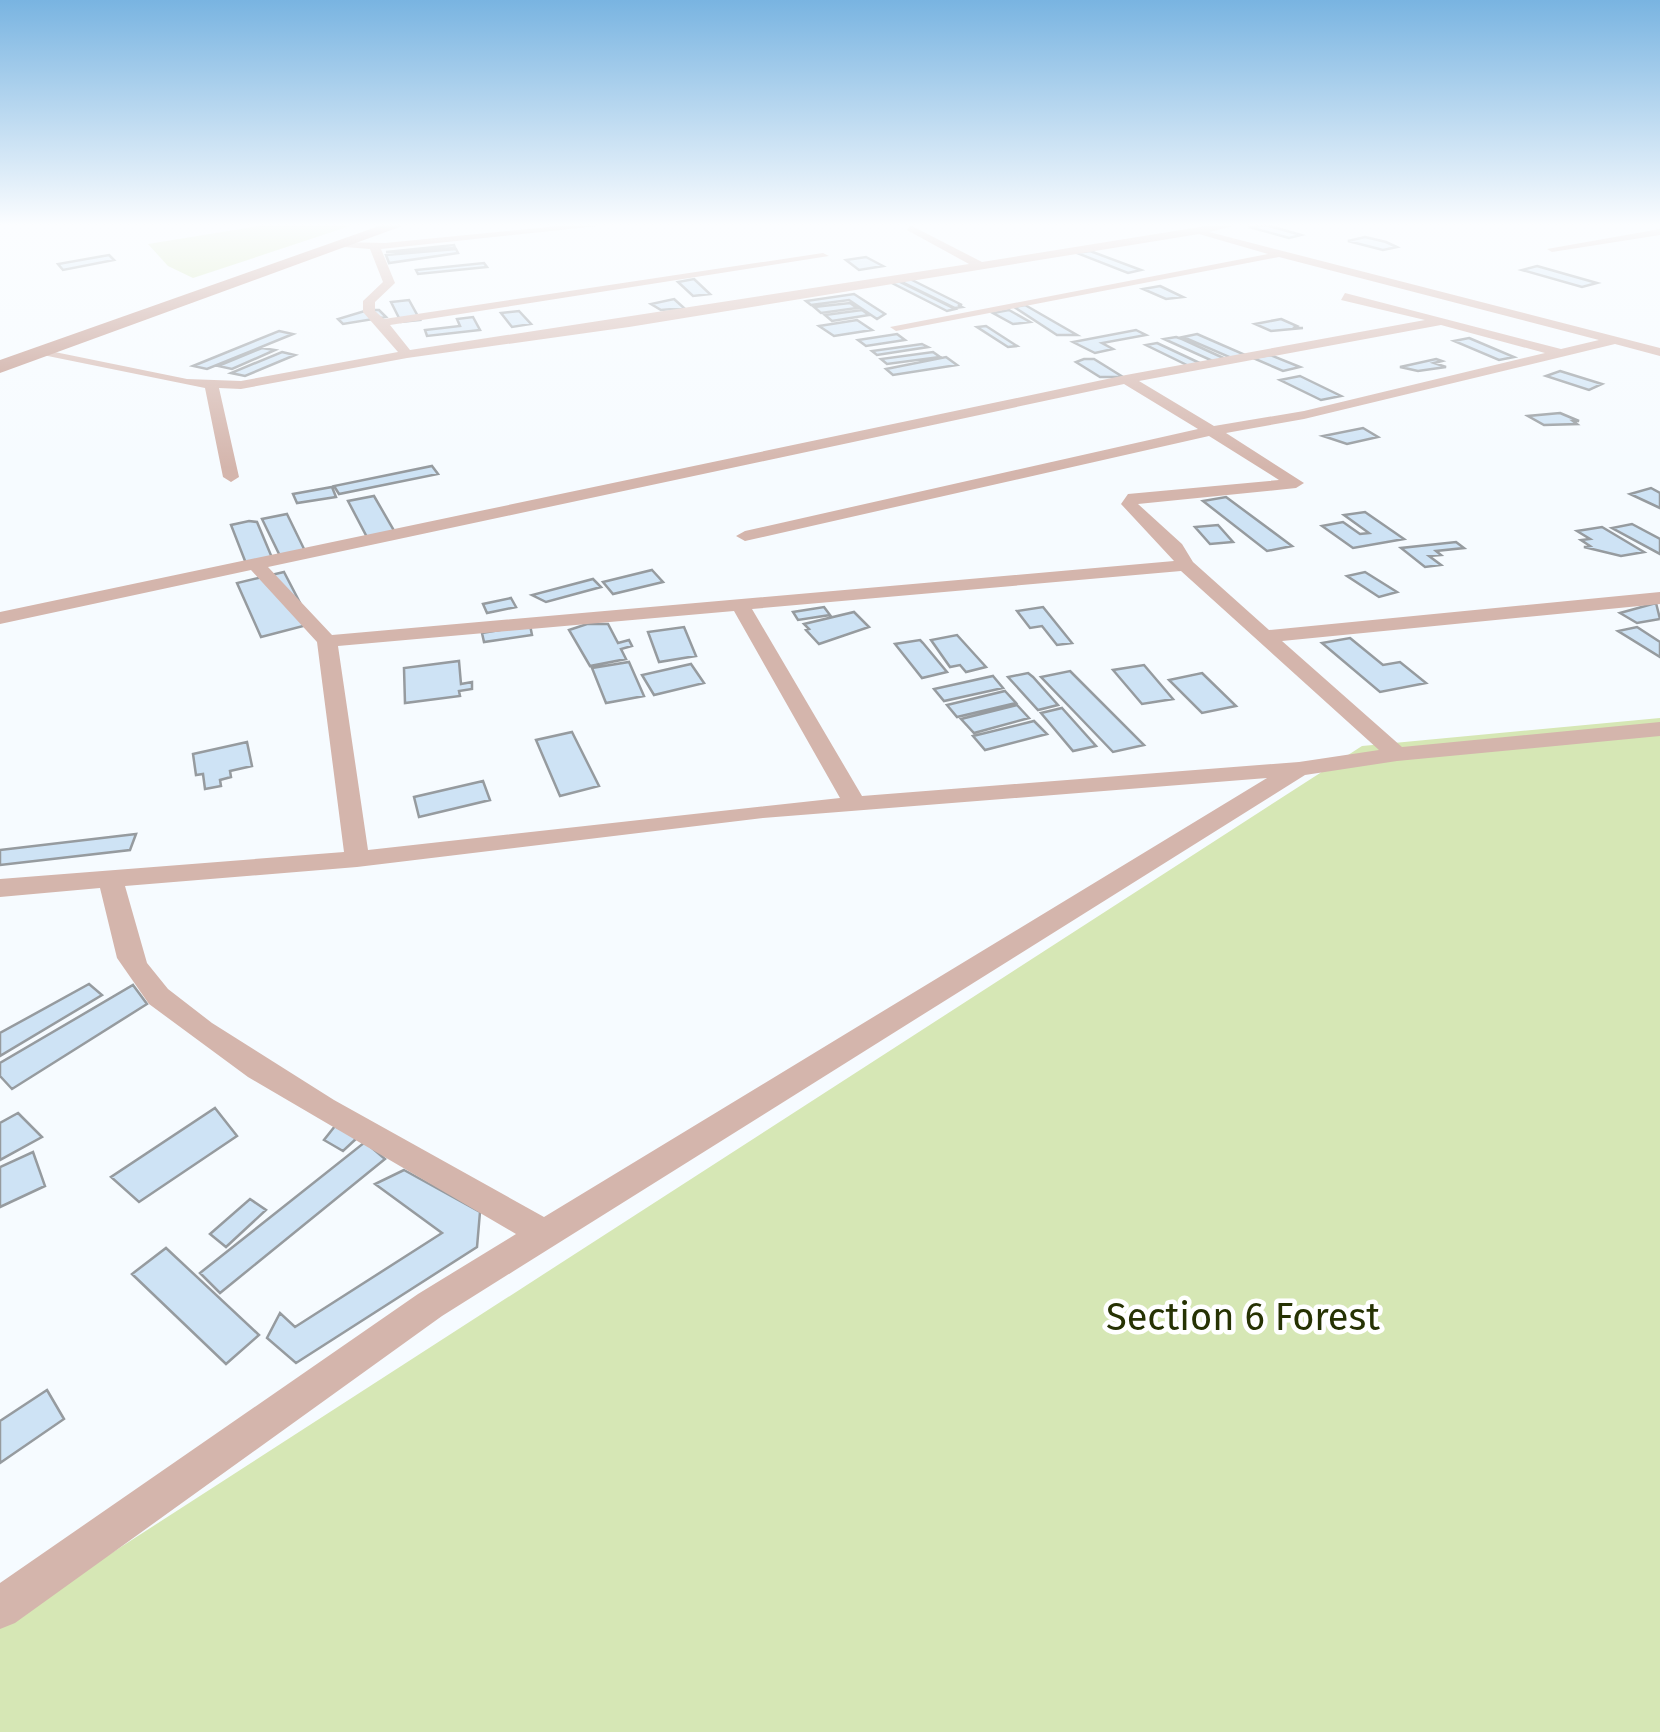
<svg xmlns="http://www.w3.org/2000/svg" width="1660" height="1732" viewBox="0 0 1660 1732" font-family="'Fira Sans',sans-serif">
	<style>
		.green { fill: #d6e7b5 }
		.building { fill: #cee3f5; stroke: #969b9f; stroke-width: 2.5 }
		.lines { fill: none; stroke-linecap: round; stroke-linejoin: round }
		.street { fill: #d4b5ac; fill-rule: evenodd }
		.secondary { fill: #c09386; fill-rule: evenodd }
		.labels { text-anchor: middle; stroke-width: 9; stroke-linejoin: round; paint-order: stroke }
		.near-park-label { font-size: 38px; fill: #263203; stroke: #fff }
	</style>
	<rect width="100%" height="100%" fill="#f6fbff"/>
	<path class="green" d="M265 225H353L193 278 168 266 148 244Z
		M1660 718V1732H0V1625L1362 746Z"/>
	<path class="building" d="M1266 225 1301 235 1289 238 1249 227Z
		M1365 237 1386 242 1397 247 1383 250 1348 241Z
		M454 245 455 248 386 252Z
		M456 249 458 253 389 263 386 255Z
		M1090 251 1141 270 1128 273 1077 253Z
		M109 255 114 260 63 270 58 264Z
		M866 257 883 266 859 270 846 260Z
		M484 263 487 267 418 274 416 270Z
		M1537 266 1597 283 1582 287 1522 270Z
		M694 279 710 294 693 296 678 282Z
		M910 279 962 305H958L962 307 955 308 900 281Z
		M898 281 955 309 947 311 890 282Z
		M1160 286 1183 297 1166 299 1143 289Z
		M854 294 885 314 877 319 849 300 811 305 806 301Z
		M674 299 684 308 661 310 651 304Z
		M409 300 420 320 401 322 391 302Z
		M850 303 857 308 821 313 814 307Z
		M1025 305 1077 335H1057L1014 307Z
		M368 310H379L386 317 343 324 338 319Z
		M862 310 869 315 832 321 825 315Z
		M1009 310 1030 322 1013 324 993 313Z
		M519 311 531 324 512 327 501 313Z
		M473 317 480 330 427 336 425 330 460 326 457 319Z
		M1281 319 1297 326 1293 328H1303L1271 331 1255 324Z
		M857 320 872 330 834 336 819 326Z
		M986 326 1017 346 1008 347 977 327Z
		M1136 330 1146 335 1102 343 1113 349 1095 353 1073 342Z
		M279 331 293 334 207 369 193 366Z
		M897 334 905 340 866 346 858 340Z
		M1197 334 1250 357 1236 360 1183 337Z
		M1176 337 1182 339 1230 361 1217 363 1164 339Z
		M1469 338 1514 357 1499 360 1454 341Z
		M1157 343 1204 365 1193 368 1146 345Z
		M922 344 928 347 877 355 872 351Z
		M262 348 275 350 232 369 218 366Z
		M282 352 295 355 245 376 231 373Z
		M933 352 940 357 887 364 881 359Z
		M1270 355 1300 367 1283 371 1253 358Z
		M946 357 957 365 893 375 886 369Z
		M1084 359H1094L1123 377H1100L1076 362Z
		M1436 359 1442 361 1434 363 1446 367 1418 371 1400 367Z
		M1560 371 1602 384 1589 390 1546 376Z
		M1300 376 1341 396 1321 400 1280 380Z
		M1560 413 1579 421H1573L1577 424 1544 425 1528 416Z
		M1363 428 1378 437 1347 444 1323 436Z
		M432 466 438 474 339 494 334 486Z
		M332 487 336 497 297 503 293 494Z
		M1651 488 1660 493V508L1630 494Z
		M374 496 396 534 368 539 348 501Z
		M1226 497 1292 546 1267 551 1203 501Z
		M1365 512 1404 539 1353 548 1322 526 1343 522 1360 534 1369 533 1344 515Z
		M287 514 306 553 281 558 262 519Z
		M249 521 257 522 273 560 247 566 231 525Z
		M1632 524 1660 539V554L1612 528Z
		M1218 525 1233 542 1210 544 1195 527Z
		M1602 527 1644 552 1621 556 1584 547 1590 546 1581 540 1590 539 1577 531Z
		M1456 542 1464 548 1436 551 1441 555 1429 556 1441 565 1425 567 1401 548Z
		M652 570 663 582 613 594 603 582Z
		M284 572 311 624 261 637 237 583Z
		M1365 572 1397 592 1379 597 1347 576Z
		M593 579 601 587 546 602 532 595Z
		M511 598 516 607 487 613 483 604Z
		M1656 603 1660 619 1637 623 1620 613Z
		M824 607 830 615 798 620 793 612Z
		M1043 607 1072 643 1057 645 1042 626 1030 628 1017 611Z
		M854 612 869 627 819 644 806 630 809 629 804 624Z
		M587 624H608L618 643 629 640 632 646 621 649 626 659 590 666 569 630Z
		M530 625 532 635 484 642 482 633Z
		M684 627 696 656 659 662 648 632Z
		M1637 627 1660 642V657L1618 631Z
		M957 635 986 667 966 672 960 665 950 667 931 640Z
		M1350 638 1383 665 1400 662 1426 683 1380 692 1322 643Z
		M920 640 923 643 947 672 922 678 895 644Z
		M459 661 461 684 472 682V689L459 691 460 696 405 703 404 668Z
		M629 662 644 696 606 703 592 668Z
		M691 664 704 683 654 695 642 675Z
		M1144 665 1173 699 1142 704 1113 670Z
		M1070 671 1144 745 1113 752 1041 677Z
		M1028 673 1033 677 1058 705 1038 710 1008 677Z
		M1202 673 1236 706 1202 713 1169 680Z
		M993 676 1003 688 944 701 934 689Z
		M1005 691 1016 703 957 717 947 705Z
		M1017 705 1029 718 974 733 961 719Z
		M1062 708 1096 746 1073 751 1041 713Z
		M1034 721 1047 734 985 750 973 736Z
		M572 732 599 786 560 796 536 740Z
		M247 742 252 766 230 771 231 777 220 780 221 786 205 789 203 774 196 775 193 754Z
		M483 781 490 800 419 817 414 797Z
		M136 834 130 850 0 865V850Z
		M89 984 102 995 0 1056V1033Z
		M133 985 147 1004 12 1089 0 1076V1063Z
		M215 1108 237 1136 139 1202 111 1177Z
		M18 1113 42 1137 0 1160V1123Z
		M335 1126 358 1137 343 1151 324 1140Z
		M365 1142 385 1159 220 1293 200 1273Z
		M33 1152 45 1186 0 1207V1167Z
		M404 1170 480 1212 477 1247 296 1363 267 1338 280 1313 295 1327 442 1233 375 1184Z
		M250 1199 266 1210 226 1247 210 1234Z
		M166 1248 259 1335 226 1364 132 1274Z
		M47 1390 64 1419 0 1463V1421Z"/>
	<g class="lines">
		<path class="street" d="M569 225H608L381 249 395 283 375 302V311L384 319 823 253 829 256 390 325 410 350 969 264 907 230 910 225 982 262 1212 225H1237L1209 232 1660 348V356L1615 344 1304 419 1226 433 1304 483 1296 488 1138 504 1182 544 1193 562 1269 630 1660 592V604L1282 641 1402 747 1660 722V736L1397 761 1305 775 442 1316 15 1623 0 1629V1583L418 1294 516 1234 248 1077 149 1004 117 958 100 888 0 897V879L344 852 317 642 251 570 0 624V612L1126 375 1425 320 1341 300 1345 293 1561 349 1599 340 1279 257 896 331 890 327 1268 254 1199 234 629 327 407 358 241 389 219 388 239 477 231 482 223 477 205 388 33 353 40 349 187 379 241 381 398 352 363 312V301L383 282 370 249 344 247 340 242 385 243ZM1441 325 1545 353 1304 411 1214 426 1139 381ZM1124 384 1198 429 745 531 736 536 745 541 1209 436 1279 480 1128 494 1121 504 1174 561 332 635 268 567ZM1181 571 1379 750 1299 762 862 796 752 609ZM734 611 840 798 368 850 338 646ZM1267 778 544 1217 334 1100 212 1023 168 989 147 963 125 886 357 867 763 818Z
			M1660 229V235L1552 252 1547 249Z"/>
		<path class="secondary" d="M382 225H405L0 373V360Z"/>
	</g>
	<linearGradient id="sky" x2="0" y2="1"><stop stop-color="#79b4e1"/><stop offset="0.48" stop-color="#fbfdff"/><stop offset="1" stop-color="#fbfdff" stop-opacity="0"/></linearGradient>
	<rect width="1660" height="468" fill="url(#sky)"/>
	<g class="labels">
		<g class="near-park-label">
			<text x="1243" y="1330">Section 6 Forest</text>
		</g>
	</g>
</svg>
